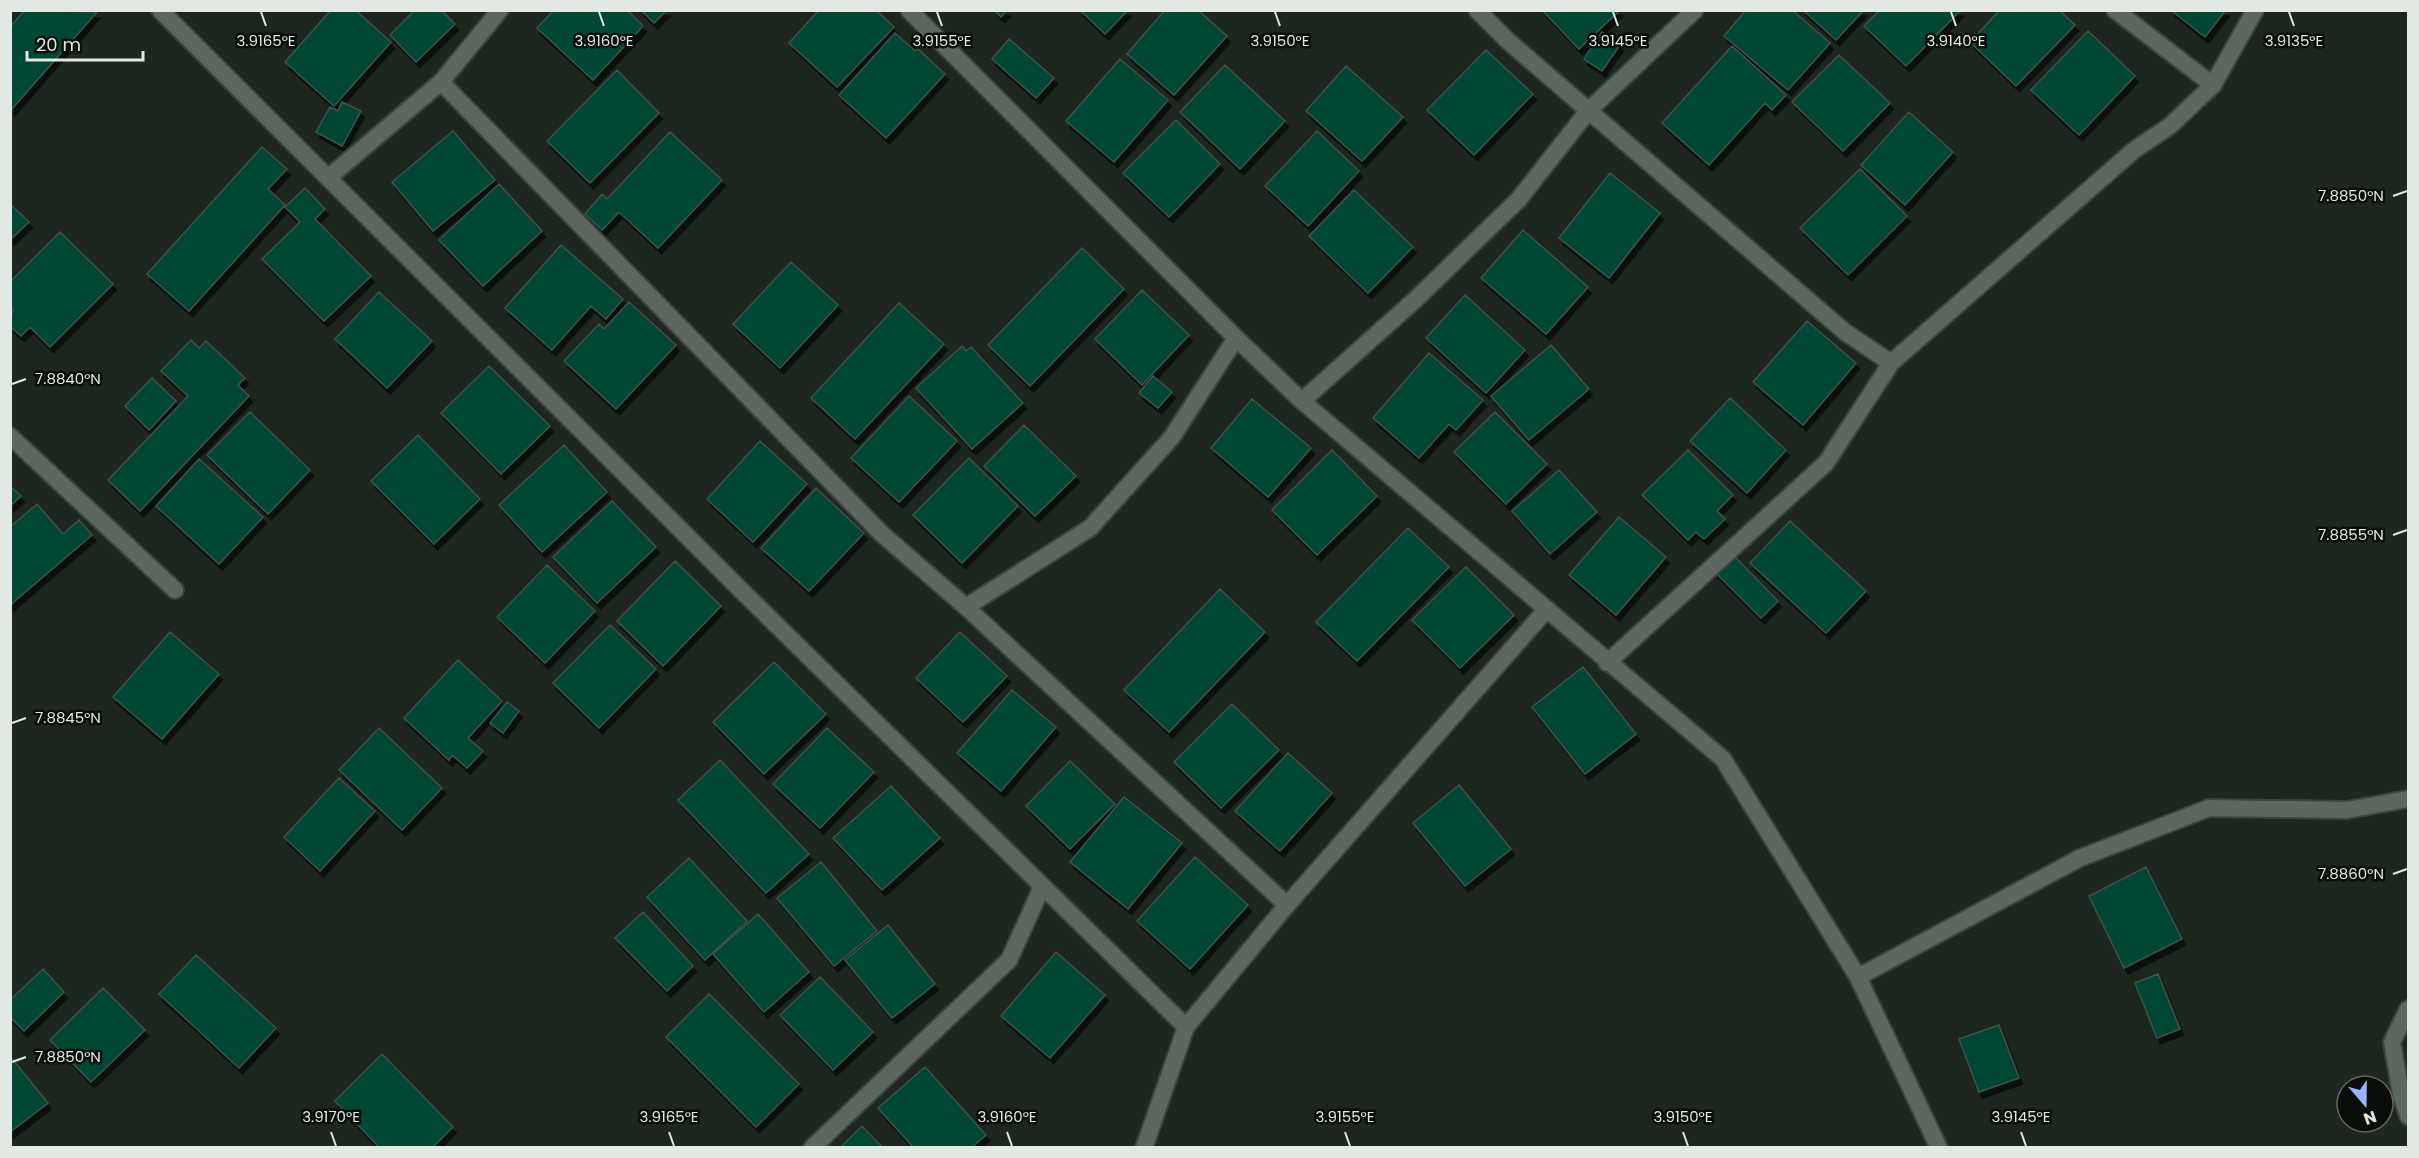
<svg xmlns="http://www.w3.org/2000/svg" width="2419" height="1158" viewBox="0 0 2419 1158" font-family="Poppins,sans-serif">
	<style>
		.building { fill: #004636; stroke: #41514c; stroke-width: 1.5; filter: url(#shadow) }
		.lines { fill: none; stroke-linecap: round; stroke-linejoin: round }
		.minor-casing { stroke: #3c443c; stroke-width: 20 }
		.minor { stroke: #5c685d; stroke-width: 16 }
		.ticks { fill: none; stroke: #e2e8e2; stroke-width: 2 }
		.ticks-label { font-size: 15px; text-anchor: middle; fill: #e2e8e2; stroke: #0a0e0a; stroke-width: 5; stroke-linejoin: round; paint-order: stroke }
	</style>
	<defs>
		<filter id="shadow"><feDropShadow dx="3.5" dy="6" stdDeviation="0" flood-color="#0009"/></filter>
	</defs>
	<rect width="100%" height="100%" fill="#1d271e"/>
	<path class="building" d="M25 10 97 12 11 110 10 27Z
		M331 10H355L391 42 334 106 285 62Z
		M415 10H441L455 24 416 62 390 35Z
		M554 10H627L643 26 593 80 537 28Z
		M641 10H667L654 23Z
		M819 10H876L894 27 837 87 789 43Z
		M994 10H1007L1001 17Z
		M1080 10H1128L1105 34Z
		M1165 10H1198L1227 36 1174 95 1127 54Z
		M1542 10H1620L1579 49Z
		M1746 10H1792L1830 43 1788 90 1724 36Z
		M1803 10H1864L1836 40Z
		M1880 10H1961L1906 66 1864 26Z
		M2000 10H2059L2075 25 2016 86 1970 42Z
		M2171 10H2226L2205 37Z
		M2088 31 2135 76 2079 135 2031 90Z
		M1602 32 1620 45 1602 71 1584 59Z
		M895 33 915 51 918 49 945 74 886 138 839 95Z
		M1009 39 1054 78 1036 98 992 59Z
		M1732 46 1786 95 1772 110 1765 103 1709 165 1662 123Z
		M1486 50 1533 94 1474 155 1427 110Z
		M1839 55 1890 103 1843 151 1792 102Z
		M1120 59 1168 100 1114 162 1066 121Z
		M1225 65 1285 121 1240 169 1180 112Z
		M1346 66 1403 117 1362 161 1306 111Z
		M617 70 659 113 590 183 547 141Z
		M342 102 361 111 342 146 316 132 330 107 338 111Z
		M1909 112 1953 152 1905 205 1861 165Z
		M1176 120 1220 164 1169 217 1123 173Z
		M453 131 495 180 433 231 392 182Z
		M1317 131 1359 171 1308 226 1265 186Z
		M670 132 722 180 658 248 619 212 602 230 585 214 602 194 607 199Z
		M262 147 287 169 268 189 285 205 189 311 147 274Z
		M1860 169 1907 216 1848 275 1800 228Z
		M1610 173 1660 213 1609 278 1559 238Z
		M499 184 542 231 483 286 439 240Z
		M305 188 325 209 315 219 371 276 324 321 262 259 300 222 285 207Z
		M1354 190 1413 247 1368 293 1309 236Z
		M10 204 29 222 10 240Z
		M1523 230 1588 287 1546 334 1481 278Z
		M60 232 113 284 50 347 30 327 21 336 10 326 13 309 10 307V282Z
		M561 245 623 299 606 319 591 306 552 350 505 308Z
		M1082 248 1124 289 1030 386 988 345Z
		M791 262 838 305 780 368 733 324Z
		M1142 290 1189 335 1142 385 1095 339Z
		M379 292 432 341 387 388 335 339Z
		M1465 295 1525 350 1486 393 1426 338Z
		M629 302 676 345 616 409 564 361 599 324 604 329Z
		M899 303 944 344 855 439 811 398Z
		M1807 321 1856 363 1803 425 1753 382Z
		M191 340 199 348 206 341 245 378 238 385 249 396 140 511 108 480 188 396 161 371Z
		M1551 345 1589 389 1529 440 1491 396Z
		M962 346 966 351 971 347 1023 403 972 449 916 388Z
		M1429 353 1483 400 1456 430 1449 424 1419 458 1373 418Z
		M489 366 550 426 501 474 441 413Z
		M1153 376 1172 392 1158 408 1139 393Z
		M152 378 176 401 149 430 125 406Z
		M909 396 957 441 899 502 851 458Z
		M1730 398 1786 450 1747 493 1690 441Z
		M1252 399 1311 448 1268 497 1211 448Z
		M250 412 310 470 268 514 207 455Z
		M1495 412 1547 464 1506 504 1454 452Z
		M1024 425 1076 476 1035 516 984 466Z
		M418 435 480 499 434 544 371 481Z
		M760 441 807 484 753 542 707 499Z
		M564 445 607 492 542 552 499 505Z
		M1332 450 1377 496 1317 555 1272 510Z
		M1688 450 1733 495 1717 511 1725 519 1704 539 1696 532 1688 540 1642 495Z
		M969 458 1018 506 962 563 913 515Z
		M199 459 263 517 219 564 156 506Z
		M1559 470 1597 512 1550 554 1512 511Z
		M10 486 21 496 10 506Z
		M816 488 864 533 809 591 761 548Z
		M612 501 656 547 597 603 553 557Z
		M37 504 63 534 79 520 92 535 10 605V527Z
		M1619 517 1666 557 1616 615 1569 575Z
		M1790 521 1866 591 1826 633 1750 563Z
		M1408 528 1449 567 1357 661 1316 622Z
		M1731 553 1778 601 1761 618 1714 571Z
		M675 561 721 606 663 666 617 621Z
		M547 565 595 611 545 663 497 617Z
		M1466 567 1514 615 1460 668 1412 620Z
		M1220 589 1265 632 1169 732 1124 690Z
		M610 625 656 669 599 728 553 683Z
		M170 632 219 674 162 739 113 697Z
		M960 632 1007 676 963 722 916 678Z
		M458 660 502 701 468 738 483 751 467 768 452 755 449 760 404 718Z
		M774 662 826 714 764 774 713 722Z
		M1583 667 1636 734 1585 774 1532 707Z
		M1012 690 1056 727 1001 791 957 753Z
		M507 702 519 711 503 733 490 723Z
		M1232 704 1279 750 1221 808 1174 762Z
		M379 728 442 788 402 830 339 770Z
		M827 728 874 772 820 828 773 784Z
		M1288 753 1332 793 1280 851 1235 811Z
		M720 760 809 854 766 893 678 800Z
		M1070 761 1115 804 1070 849 1026 806Z
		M339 778 375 811 320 871 284 837Z
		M1459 785 1511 849 1465 886 1413 823Z
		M891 786 940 838 882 890 833 838Z
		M1124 797 1182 843 1128 909 1070 862Z
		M1195 857 1248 905 1190 969 1137 921Z
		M689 858 747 921 705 960 647 897Z
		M821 862 877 931 834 966 777 898Z
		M2146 867 2182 939 2124 968 2089 896Z
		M643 912 693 966 667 991 615 938Z
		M758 914 809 972 764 1012 713 954Z
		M888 925 935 984 892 1018 845 960Z
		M1056 952 1105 995 1050 1058 1001 1016Z
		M196 955 276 1028 239 1068 159 994Z
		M43 969 64 992 24 1031 10 1017V1000Z
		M2158 974 2180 1029 2157 1038 2135 983Z
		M820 977 873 1032 833 1070 780 1015Z
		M103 988 145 1030 91 1082 50 1040Z
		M709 994 799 1084 756 1127 666 1037Z
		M1999 1025 2019 1078 1979 1092 1959 1039Z
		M382 1054 453 1127 432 1148H380L335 1101Z
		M10 1056 48 1103 10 1132Z
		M925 1067 986 1135 971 1148H914L878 1108Z
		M862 1126 883 1148H840Z"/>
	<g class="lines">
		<g class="minor-casing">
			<path id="minor" d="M160 10 744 593 1186 1027
				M909 10 1236 338 1302 401 1723 759 1858 977 1939 1148
				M1477 10 1508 41 1845 332 1891 363
				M2115 10 2213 85
				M441 82 882 534 966 607 1287 905
				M329 177 441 82 500 10
				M1302 401 1416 299 1519 199 1588 111 1695 10
				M10 436 175 590
				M966 607 1090 528 1172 437 1236 338
				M1607 663 1826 463 1891 363 2133 151 2171 125 2213 85 2255 10
				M1858 977 2080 858 2209 808 2347 810 2408 799
				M2408 1009 2392 1042 2401 1094 2408 1116
				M812 1148 1009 960 1042 887
				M1144 1148 1186 1027 1287 905 1547 609"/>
		</g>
		<use href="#minor" class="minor"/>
	</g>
	<path class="ticks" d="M261 12 266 26M599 12 604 26M937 12 942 26M1275 12 1280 26M1613 12 1618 26M1951 12 1956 26M2289 12 2294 26M2393 196 2407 191M12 384 26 379M2393 535 2407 530M12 723 26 718M2393 874 2407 869M12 1062 26 1057M331 1132 336 1146M669 1132 674 1146M1007 1132 1012 1146M1345 1132 1350 1146M1683 1132 1688 1146M2021 1132 2026 1146"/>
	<g class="ticks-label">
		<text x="266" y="46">3.9165°E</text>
		<text x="604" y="46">3.9160°E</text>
		<text x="942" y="46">3.9155°E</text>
		<text x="1280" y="46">3.9150°E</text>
		<text x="1618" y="46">3.9145°E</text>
		<text x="1956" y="46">3.9140°E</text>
		<text x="2294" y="46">3.9135°E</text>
		<text x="2351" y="201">7.8850°N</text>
		<text x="68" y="384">7.8840°N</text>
		<text x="2351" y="540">7.8855°N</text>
		<text x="68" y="723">7.8845°N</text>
		<text x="2351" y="879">7.8860°N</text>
		<text x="68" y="1062">7.8850°N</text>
		<text x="331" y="1122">3.9170°E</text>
		<text x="669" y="1122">3.9165°E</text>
		<text x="1007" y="1122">3.9160°E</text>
		<text x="1345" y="1122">3.9155°E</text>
		<text x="1683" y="1122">3.9150°E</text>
		<text x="2021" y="1122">3.9145°E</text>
	</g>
	<rect width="2419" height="1158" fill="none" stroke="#e2e8e2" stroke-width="24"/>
	<g transform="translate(2365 1104) rotate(160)"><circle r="28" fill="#0a0e0a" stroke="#606560" stroke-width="1.5"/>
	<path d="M0-4.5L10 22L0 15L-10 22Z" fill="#97b6fd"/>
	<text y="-9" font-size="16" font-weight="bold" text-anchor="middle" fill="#e2e8e2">N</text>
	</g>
	<path d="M27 51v9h116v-9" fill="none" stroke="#e2e8e2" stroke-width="3"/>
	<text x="36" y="51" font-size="18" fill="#e2e8e2" stroke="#0a0e0a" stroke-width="4.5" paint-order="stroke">20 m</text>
</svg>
